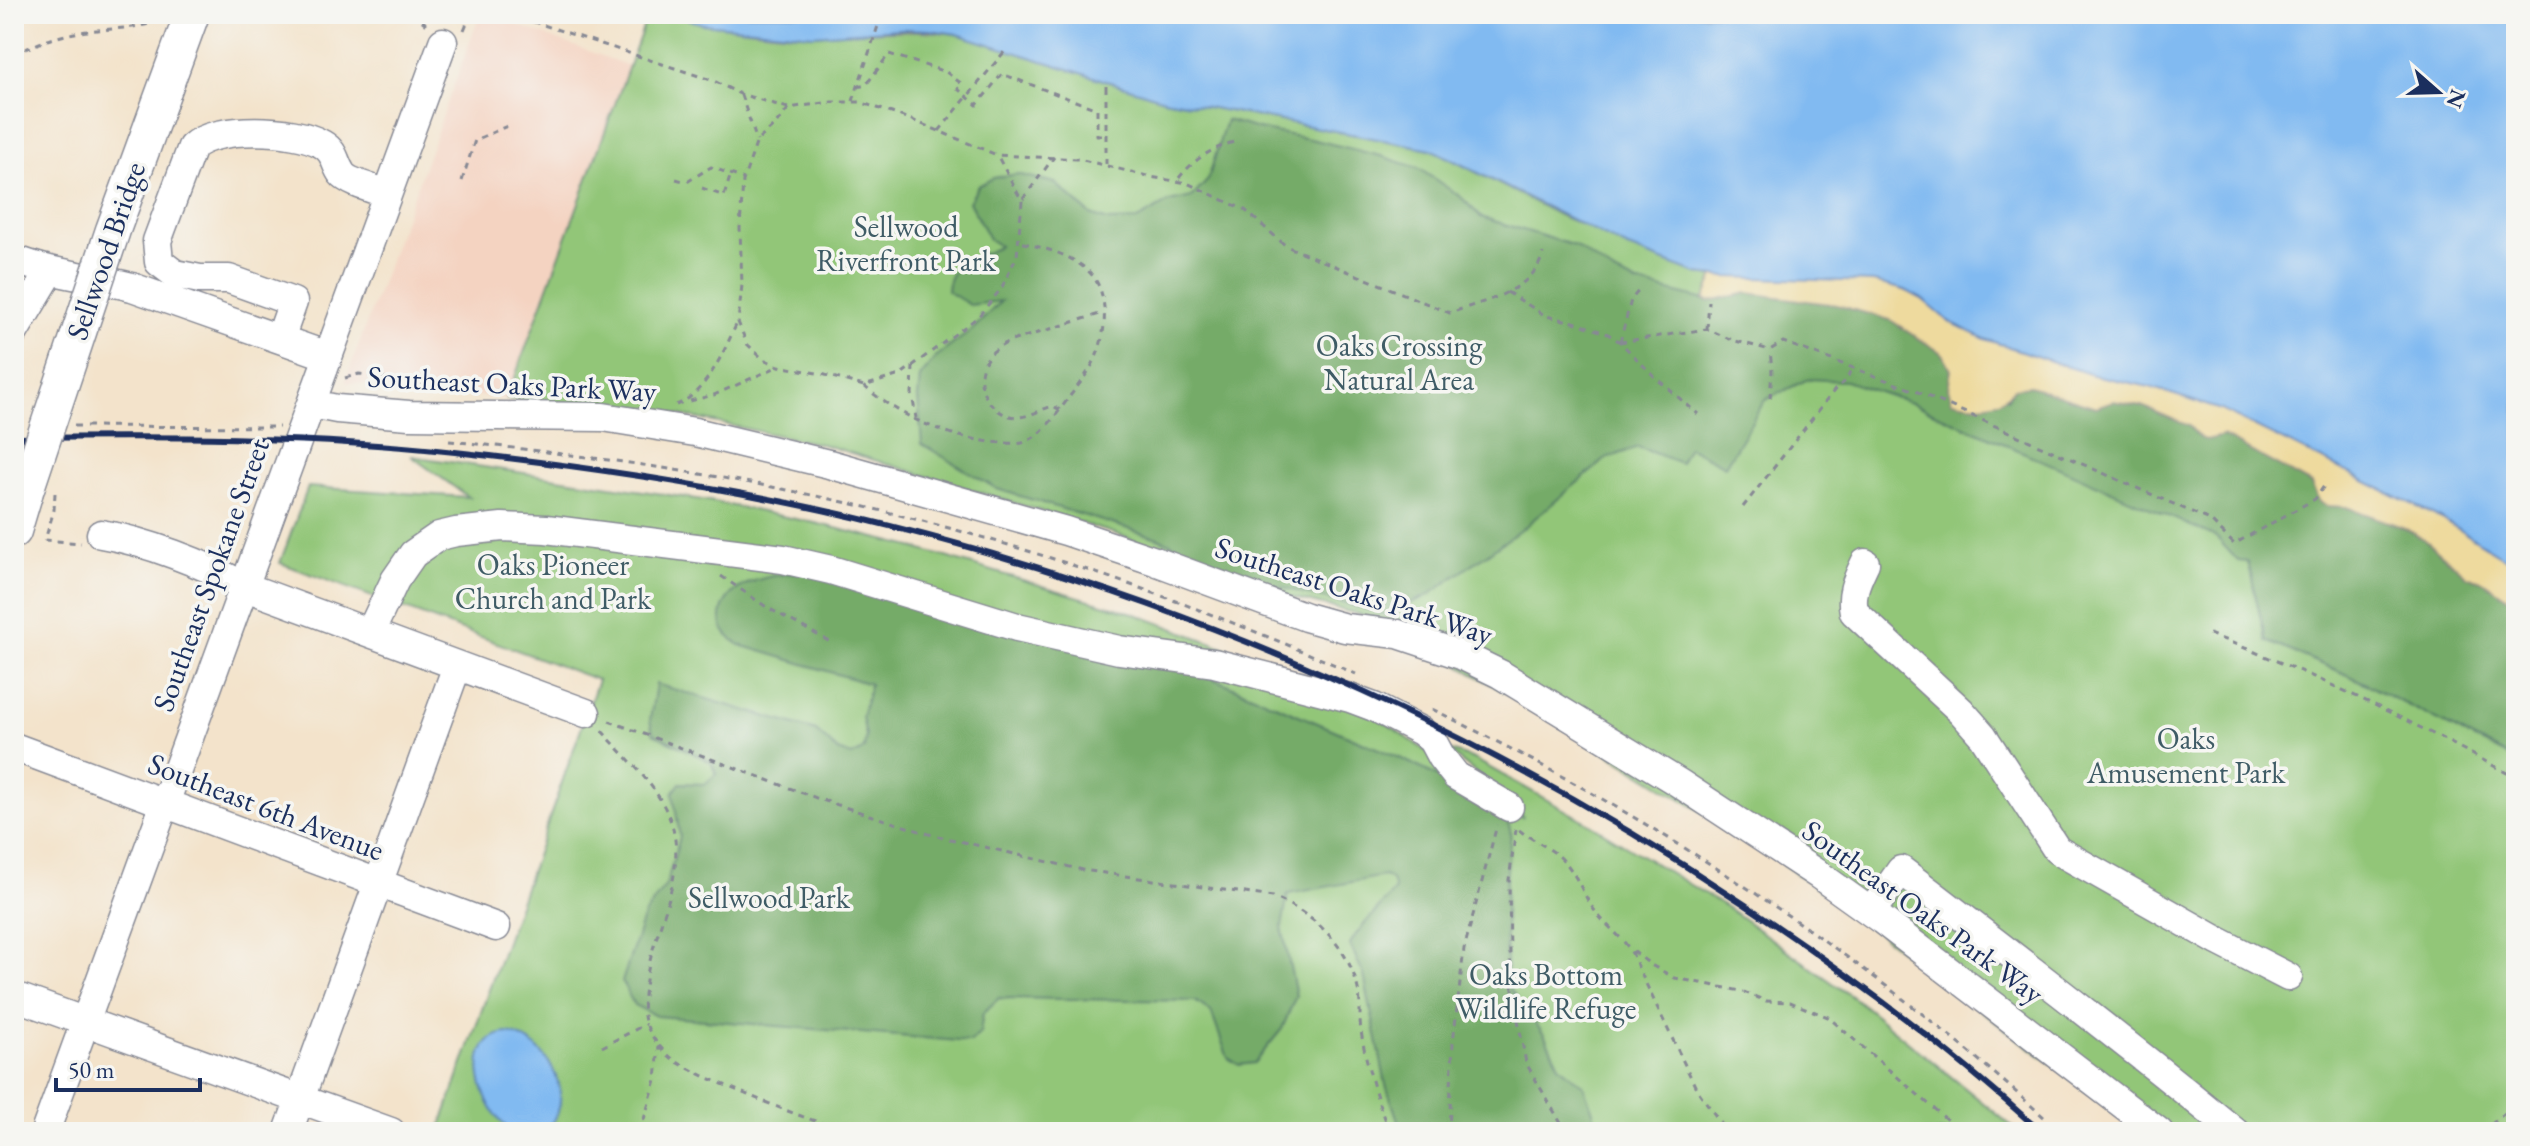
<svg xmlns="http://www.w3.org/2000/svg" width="2530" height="1146" viewBox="0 0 2530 1146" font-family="'EB Garamond',serif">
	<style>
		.built { fill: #f4d3c1 }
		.green { fill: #92c678; stroke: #567a6b; stroke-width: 2 }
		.forest { fill: #75ab68; stroke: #486d63; stroke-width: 2 }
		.sand { fill: #eeda9e; stroke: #84847e; stroke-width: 2 }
		.water { fill: #81baf1; stroke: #4e74a8; stroke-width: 2 }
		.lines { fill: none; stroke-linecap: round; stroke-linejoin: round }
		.minor-casing { stroke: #878994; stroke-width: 31 }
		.major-casing { stroke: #878994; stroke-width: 37 }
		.path { stroke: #878994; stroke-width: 3; stroke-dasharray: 6 6; stroke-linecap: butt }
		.minor { stroke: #fff; stroke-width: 28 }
		.major { stroke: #fff; stroke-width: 34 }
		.rail { stroke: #1b2f5e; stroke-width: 6 }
		.major-bridge-casing { stroke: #878994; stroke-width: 37; stroke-linecap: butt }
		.major-bridge { stroke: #fff; stroke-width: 34 }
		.labels { text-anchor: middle; stroke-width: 7; stroke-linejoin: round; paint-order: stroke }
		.park-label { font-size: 30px; fill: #3f5c66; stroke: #f6f6f2 }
		.street-label { font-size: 30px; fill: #1b2f5e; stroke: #f6f6f2 }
	</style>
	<rect width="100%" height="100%" fill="#f6f6f2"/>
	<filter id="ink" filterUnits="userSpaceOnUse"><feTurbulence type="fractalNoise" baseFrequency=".0125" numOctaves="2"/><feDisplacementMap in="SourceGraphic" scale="16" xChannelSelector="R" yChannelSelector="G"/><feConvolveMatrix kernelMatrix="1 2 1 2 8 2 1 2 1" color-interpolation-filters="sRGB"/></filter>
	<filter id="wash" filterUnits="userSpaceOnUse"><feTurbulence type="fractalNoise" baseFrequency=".006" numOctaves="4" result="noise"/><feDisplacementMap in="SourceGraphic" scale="32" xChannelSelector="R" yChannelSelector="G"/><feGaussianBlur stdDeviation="1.8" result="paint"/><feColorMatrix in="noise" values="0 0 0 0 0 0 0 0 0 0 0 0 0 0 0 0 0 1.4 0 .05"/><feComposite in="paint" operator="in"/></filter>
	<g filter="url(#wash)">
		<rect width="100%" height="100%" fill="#f3e3cb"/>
		<path class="built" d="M495 17 629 66 507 399 345 382 478 20Z"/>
		<path class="green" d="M648 14H672L703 24 813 35 900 29 930 30 957 34 1164 99 1431 149 1563 217 1697 274 1726 277 1873 282 1905 290 1922 299 2221 410 2442 519 2516 565V1132H2142L1829 896 1748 840 1562 725 1378 619 1271 592 1119 535 825 445 651 409 507 399Z
			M411 456 709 501 815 523 912 547 1133 613 1231 650 1367 710 1523 818 1515 804 1445 749 1474 759 1590 824 1728 908 1862 1004 2019 1132H458L441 1126 598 680 280 563 308 487 468 497Z"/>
		<path class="forest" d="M1226 120 1258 129 1315 140 1381 156 1418 168 1461 197 1481 217 1575 246 1614 273 1636 283 1709 301 1748 293 1837 305 1890 320 1943 354 1951 370 1948 388 2008 398 2014 387 2030 386 2096 407 2113 401 2142 406 2189 426 2200 438 2206 440 2223 436 2311 484 2319 502 2326 506 2346 507 2402 527 2424 539 2467 576 2484 582 2516 604V760L2348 675 2266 641 2248 562 2238 561 2216 537 1914 404 1846 381 1808 379 1765 400 1725 466 1688 447 1680 463 1638 447 1606 459 1522 529 1429 595 1386 615 1269 584 1158 538 997 489 922 444 918 398 920 377 937 356 972 330 1001 301 970 305 947 291C948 260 978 260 999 246L989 239 969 202 978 186 993 178 1017 174 1055 183 1091 215 1108 221 1137 220 1169 202 1192 197 1208 180Z
			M803 571 1179 664 1400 758 1443 779 1506 815 1511 833 1506 880 1505 917 1506 961 1510 989 1545 1036 1559 1065 1583 1085 1592 1108 1599 1132H1402L1386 1085 1364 975 1350 945C1354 932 1384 904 1395 890L1392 880 1384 876 1288 894 1282 927 1296 996 1282 1029 1254 1063 1239 1065 1228 1058 1211 1012 1195 1001 999 998 983 1013 980 1033 971 1042 656 1016 634 1005 622 982 644 915 666 885 680 837 673 793 680 783 705 784 716 774 711 762 653 733 650 720 656 684 816 731 838 751 852 756 864 749 866 736 862 717 870 684 740 645C729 638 720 630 721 616 724 580 776 575 803 571Z"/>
		<path class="sand" d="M775 14H906L1042 30 1865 275 1930 300 2177 383 2221 410 2516 551V604L2484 582 2467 576 2424 539 2402 527 2346 507 2326 506 2319 502 2311 484 2223 436 2206 440 2200 438 2189 426 2142 406 2113 401 2096 407 2030 386 2014 388C2000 409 1974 406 1952 401L1948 388 1951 370 1943 354 1890 320 1837 305 1748 293 1709 301 1704 299 1714 276 1697 274 1628 248 1431 149 1164 99 957 34C909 27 862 33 814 34 777 35 740 27 703 24Z"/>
		<path class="water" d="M672 14H2516V565L2442 519 2221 410 2150 387 2093 375 1985 339 1948 321 1922 299 1905 290 1873 282 1726 277 1697 274 1628 248 1431 149 1164 99 957 34 930 30 900 29 813 35 703 24Z
			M507 1033C548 1038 582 1104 543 1132 533 1132 520 1134 511 1130 482 1113 459 1038 507 1033Z"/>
	</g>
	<g filter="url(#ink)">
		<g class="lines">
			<g class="minor-casing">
				<path id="minor" d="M14 259C54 275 91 276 132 287L328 356
					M14 332 50 272
					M280 339 293 302 229 279H200L175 274 159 262 157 241 192 147C215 125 295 128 322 144 336 152 334 163 342 174 348 182 377 190 387 194
					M311 404 337 409 409 415 603 417 695 432 829 464 1066 531 1155 561 1306 617 1345 628 1398 634 1461 655 1500 674 1679 783 1819 875 1882 920 2159 1132
					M101 534C144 541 206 564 243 586L586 713
					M1865 563C1857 580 1850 593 1854 612L1961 711 1983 736 2057 850 2218 941 2288 977
					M370 633 395 580 413 554 439 536 456 532 502 527 546 529 783 559 831 570 1017 627 1119 650 1214 663 1350 698 1374 707 1421 731 1432 740 1441 757 1456 776 1509 807
					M14 747 496 927
					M1871 912 1901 870C2013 956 2126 1042 2235 1132
					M14 996 391 1132
					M45 1132 443 42
					M288 1132 457 666"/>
			</g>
			<g class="major-casing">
				<path id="major" d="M14 531 26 491"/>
			</g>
			<path class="path" d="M412 14 425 23 424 27
				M510 14 714 81 740 94 788 108 832 102H860L912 120 997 155 1079 159 1151 177 1187 183 1245 210 1286 246 1450 313C1483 301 1534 292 1543 253
				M464 30 469 18 484 14
				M14 54C39 43 52 37 80 32 107 28 135 30 162 20
				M857 87 866 85 889 54 946 72 962 84 958 89 977 105 1002 74 1097 109V135H1106
				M741 95 757 141
				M853 101 882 14
				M788 109 776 124 757 141 743 181 740 228 742 285 738 322 747 344 763 359 779 366 822 374 864 386 900 375 978 317 1001 289 1017 256 1022 201 997 155
				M939 131 1005 51
				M1106 164V82
				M1179 178C1193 160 1212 148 1234 142
				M676 179 687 182 711 167 744 179
				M462 181 475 140 512 124
				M702 188 724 196 731 174
				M1023 199 1054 157
				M1507 292 1546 316 1574 322 1608 334 1620 342 1657 379 1698 414
				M1707 329 1709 301
				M1620 342 1707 329 1732 340 1770 350 1783 342 1918 392 2210 520 2234 544 2315 499 2324 486
				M1620 342 1631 300 1639 290
				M913 366 912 394 916 418
				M345 378 359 374 368 375 452 390
				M864 386C900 418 956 441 1004 443 1009 443 1017 444 1022 443 1042 437 1058 412 1070 396 1077 387 1085 377 1091 367 1107 341 1112 291 1087 270 1068 253 1043 248 1020 242
				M495 391 524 389 539 392
				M1770 398 1772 371 1770 350
				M690 401 714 395 779 366
				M676 405C706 394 724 351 737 323
				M1060 410 1053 406C1041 409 1030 417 1017 417 991 416 972 385 985 362 990 352 999 347 1008 342L1103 313
				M14 423H23
				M74 426 279 427
				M449 441C586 455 722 474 857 505 1028 544 1196 604 1356 674
				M55 493 54 510 45 540 81 543
				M1743 507 1837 387 1846 381 1851 369
				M721 576 768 608 832 643
				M2209 634C2315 674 2416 723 2516 778
				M1432 709C1656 818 1878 962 2060 1132
				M609 721 819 799 929 834 1083 870 1273 897C1315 915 1350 946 1359 994 1361 1006 1359 1019 1361 1031 1366 1064 1377 1100 1389 1132
				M602 731C628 760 663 790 673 829 683 869 664 912 653 949 648 967 640 1003 645 1021 650 1036 661 1050 674 1060 691 1071 711 1079 729 1087 769 1104 808 1120 850 1132
				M1516 829 1509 880 1510 958 1514 999 1526 1063 1566 1132
				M1519 830C1532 840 1549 847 1561 858 1577 873 1582 894 1595 911 1610 931 1629 940 1637 965L1696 1088 1727 1132
				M1633 951 1651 965 1675 978 1741 991 1766 1001 1790 1002 1828 1017 1961 1132
				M602 1047 646 1024
				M2054 1124 2081 1132
				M640 1132 656 1080 659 1045
				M1449 1132 1453 1042 1464 949 1497 825
				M2482 1132 2511 1108 2516 1107"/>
			<use href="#minor" class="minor"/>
			<use href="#major" class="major"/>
			<path class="rail" d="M14 438C161 436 309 436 455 452 601 468 748 490 890 526 1195 603 1482 730 1744 904 1848 973 1948 1047 2041 1132"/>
			<g class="major-bridge-casing">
				<path id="major-bridge" d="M26 491 113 230 192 14"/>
			</g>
			<use href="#major-bridge" class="major-bridge"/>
		</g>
	</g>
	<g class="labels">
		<g class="park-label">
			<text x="906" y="237">Sellwood<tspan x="906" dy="34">Riverfront Park</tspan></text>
			<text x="1399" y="356">Oaks Crossing<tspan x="1399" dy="34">Natural Area</tspan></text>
			<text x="553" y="575">Oaks Pioneer<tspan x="553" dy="34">Church and Park</tspan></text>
			<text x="2186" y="749">Oaks<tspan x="2186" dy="34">Amusement Park</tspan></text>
			<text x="769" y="908">Sellwood Park</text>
			<text x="1546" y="985">Oaks Bottom<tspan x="1546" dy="34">Wildlife Refuge</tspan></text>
		</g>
		<g class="street-label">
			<text transform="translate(106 251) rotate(-71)" y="10">Sellwood Bridge</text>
			<text transform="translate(512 384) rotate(3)" y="10">Southeast Oaks Park Way</text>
			<text transform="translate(211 575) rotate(-70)" y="10">Southeast Spokane Street</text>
			<text transform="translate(1354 591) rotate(18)" y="10">Southeast Oaks Park Way</text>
			<text transform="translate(266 807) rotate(21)" y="10">Southeast 6th Avenue</text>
			<text transform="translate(1923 912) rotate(36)" y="10">Southeast Oaks Park Way</text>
		</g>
	</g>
	<rect width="2530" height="1146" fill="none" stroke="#f6f6f2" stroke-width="48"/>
	<g transform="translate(2438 92) rotate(110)" stroke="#f6f6f2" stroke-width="6" paint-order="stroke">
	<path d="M0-6L14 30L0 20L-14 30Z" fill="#1b2f5e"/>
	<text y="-12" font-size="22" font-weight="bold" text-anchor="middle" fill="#1b2f5e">N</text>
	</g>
	<path d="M56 1078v12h144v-12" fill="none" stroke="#1b2f5e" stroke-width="4"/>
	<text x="68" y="1078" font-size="24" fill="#1b2f5e" stroke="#f6f6f2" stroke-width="6" paint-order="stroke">50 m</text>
</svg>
